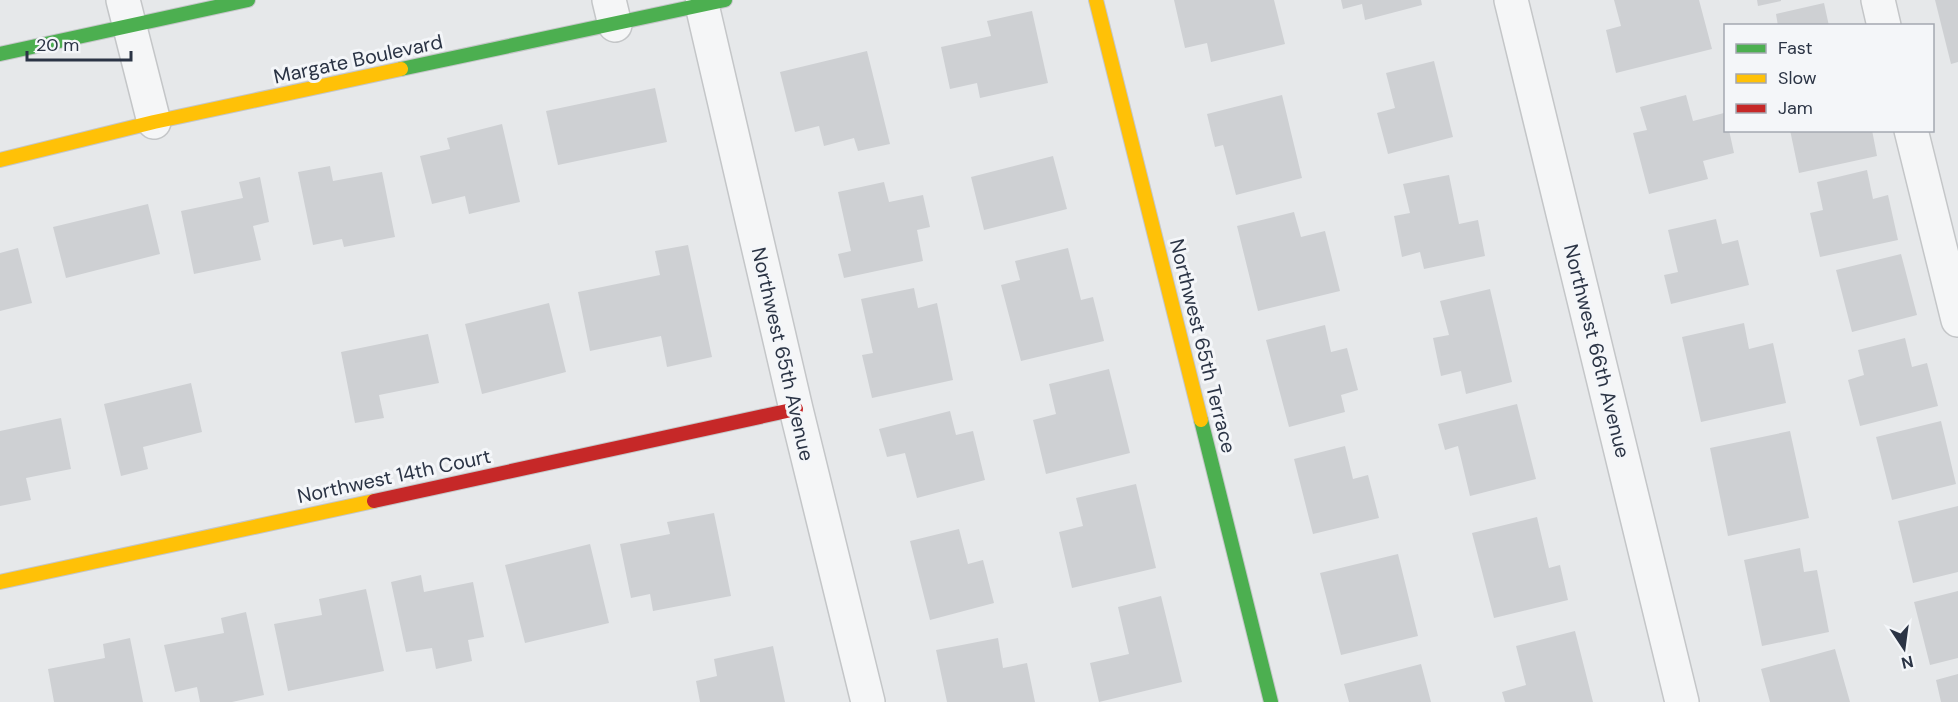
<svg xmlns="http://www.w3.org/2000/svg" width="1958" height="702" viewBox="0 0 1958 702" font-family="'DM Sans',sans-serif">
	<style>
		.building { fill: #ced0d3 }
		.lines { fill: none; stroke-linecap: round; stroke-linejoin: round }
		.street-casing { stroke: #c4c6c8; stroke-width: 36 }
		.fast-casing { stroke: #c4c6c8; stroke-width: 16 }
		.slow-casing { stroke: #c4c6c8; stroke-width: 16 }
		.jam-casing { stroke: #c4c6c8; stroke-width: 16 }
		.street { stroke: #f5f6f7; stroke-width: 33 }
		.fast { stroke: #4caf50; stroke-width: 14 }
		.slow { stroke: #ffc107; stroke-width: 14 }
		.jam { stroke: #c62828; stroke-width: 14 }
		.labels { text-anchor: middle; stroke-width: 6; stroke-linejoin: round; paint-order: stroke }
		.street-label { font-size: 20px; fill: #2b3445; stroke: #f4f6f9 }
	</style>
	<rect width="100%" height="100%" fill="#e6e8ea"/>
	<path class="building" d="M1174 0H1274L1285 44 1211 62 1207 43 1185 48Z
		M1341 0H1421L1422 5 1365 20 1362 4 1343 9Z
		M1614 0H1699L1712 49 1616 73 1606 30 1621 26Z
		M1757 0H1781V1L1758 6Z
		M1935 0H1958V62L1951 64Z
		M1824 3 1829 26H1778L1776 14Z
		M1032 11 1048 83 980 98 977 83 950 89 941 47 991 36 987 21Z
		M867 51 890 144 858 151 854 138 824 146 819 126 795 132 780 72Z
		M1434 61 1453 137 1388 154 1377 113 1395 108 1386 73Z
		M655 88 667 142 558 165 546 111Z
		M1282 95 1302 178 1236 195 1223 145 1215 147 1207 114Z
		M1686 95 1693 121 1724 113 1726 130H1729L1734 153 1703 161 1708 179 1649 194 1633 133 1647 130 1640 107Z
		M502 124 520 202 469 214 465 196 432 204 420 156 450 149 447 138Z
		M1790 130H1872L1877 156 1799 173Z
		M1053 156 1067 209 984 230 971 177Z
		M330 166 333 181 382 172 395 237 344 247 342 239 313 245 298 172Z
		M1867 170 1873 199 1888 195 1898 240 1820 257 1810 213 1823 210 1817 182Z
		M1449 175 1459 224 1478 220 1485 256 1424 269 1420 252 1402 257 1394 216 1410 213 1403 184Z
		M260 177 269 222 253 226 261 260 194 274 181 211 243 198 239 182Z
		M884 182 889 202 923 195 930 227 917 230 923 261 844 278 838 254 851 251 838 192Z
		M148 204 160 254 66 278 53 227Z
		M1294 212 1301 237 1325 231 1340 291 1258 311 1237 226Z
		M1716 219 1722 244 1738 240 1749 285 1671 304 1664 275 1678 272 1668 230Z
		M688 245 712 357 667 367 661 336 590 351 578 292 660 275 655 251Z
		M18 248 32 303 0 311V253Z
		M1068 248 1081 300 1093 297 1104 341 1021 361 1001 285 1020 280 1015 261Z
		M1901 254 1917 315 1852 332 1836 270Z
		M914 288 918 308 937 303 953 380 872 398 862 355 873 353 861 299Z
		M1490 289 1512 382 1466 394 1461 371 1441 376 1433 338 1449 335 1440 301Z
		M549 303 566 372 482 394 465 324Z
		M1744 323 1749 349 1773 343 1786 403 1701 422 1682 337Z
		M1325 325 1331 352 1347 348 1358 390 1341 395 1345 412 1289 427 1266 340Z
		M428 334 439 383 379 395 384 418 355 423 341 352Z
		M1905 338 1912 367 1927 363 1938 406 1860 426 1848 380 1864 375 1858 350Z
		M1109 369 1130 453 1046 474 1033 420 1056 414 1049 384Z
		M191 383 202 432 143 447 148 469 121 476 104 404Z
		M1517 404 1536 479 1470 496 1458 446 1445 450 1438 424Z
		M950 411 956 435 973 431 985 480 917 498 905 453 887 457 879 429Z
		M61 418 71 469 26 478 31 500 0 506V431Z
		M1941 421 1956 484 1892 500 1876 437Z
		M1790 431 1809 518 1728 536 1710 448Z
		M1345 446 1353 479 1368 475 1379 518 1313 534 1294 459Z
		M1136 484 1156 568 1072 588 1059 532 1083 526 1076 498Z
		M1958 506V572L1913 583 1898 521Z
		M714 513 731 596 653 611 650 594 631 598 620 544 670 534 667 522Z
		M1537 517 1549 568 1560 565 1568 600 1494 618 1472 533Z
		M959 529 968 564 983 560 994 603 930 620 910 541Z
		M590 544 609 623 525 643 505 565Z
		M1800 548 1804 572 1817 570 1829 632 1762 646 1744 560Z
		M1398 554 1418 636 1341 655 1320 573Z
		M421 575 424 592 473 582 484 637 468 640 472 661 436 669 432 648 406 652 391 582Z
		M366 589 384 671 288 691 274 624 322 615 319 599Z
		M1958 591V658L1930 665 1914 602Z
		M1161 596 1182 682 1099 702 1090 663 1129 654 1118 607Z
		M246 612 264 695 232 702H200L197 687 175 692 164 645 224 633 221 618Z
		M1575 631 1593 702H1505L1502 692 1526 685 1516 646Z
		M130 638 143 702H54L48 669 105 658 103 644Z
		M998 638 1003 668 1027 663 1035 702H947L936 650Z
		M773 646 785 702H700L696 681 717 676 714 659Z
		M1835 649 1850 702H1770L1761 669Z
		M1421 664 1431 702H1349L1344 684Z
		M1958 674V702H1941L1936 680Z"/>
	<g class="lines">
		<g class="street-casing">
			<path id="street" d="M123 0 154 122
				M609 0 615 25
				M1511 0 1682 702
				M1878 0 1884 26
				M702 5 796 409 868 702
				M1911 130 1958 320"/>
		</g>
		<g class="fast-casing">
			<path id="fast" d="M0 54 248 0
				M401 69 725 0
				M1201 420 1271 702"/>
		</g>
		<g class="slow-casing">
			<path id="slow" d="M1096 0 1201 420
				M0 160 154 122 401 69
				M0 582 374 501"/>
		</g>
		<g class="jam-casing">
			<path id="jam" d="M374 501 796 409"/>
		</g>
		<use href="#street" class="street"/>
		<use href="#fast" class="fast"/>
		<use href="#slow" class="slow"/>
		<use href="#jam" class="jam"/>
	</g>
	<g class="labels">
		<g class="street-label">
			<text transform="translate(358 59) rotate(-12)" y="7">Margate Boulevard</text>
			<text transform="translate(1203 346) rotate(76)" y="7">Northwest 65th Terrace</text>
			<text transform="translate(1597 351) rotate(76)" y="7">Northwest 66th Avenue</text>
			<text transform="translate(783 354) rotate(77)" y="7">Northwest 65th Avenue</text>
			<text transform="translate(394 476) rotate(-12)" y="7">Northwest 14th Court</text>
		</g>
	</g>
	<rect x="1724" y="24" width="210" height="108" fill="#f4f6f9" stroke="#a4a8b1" stroke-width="1.5"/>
	<rect x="1736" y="44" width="30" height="9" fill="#4caf50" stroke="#a4a8b1" stroke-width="1.5"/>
	<text x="1778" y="54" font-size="18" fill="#2b3445">Fast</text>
	<rect x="1736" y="74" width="30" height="9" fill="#ffc107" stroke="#a4a8b1" stroke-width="1.5"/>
	<text x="1778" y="84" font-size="18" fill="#2b3445">Slow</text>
	<rect x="1736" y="104" width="30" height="9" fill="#c62828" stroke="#a4a8b1" stroke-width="1.5"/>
	<text x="1778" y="114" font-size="18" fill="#2b3445">Jam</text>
	<g transform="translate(1904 648) rotate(167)" stroke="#f4f6f9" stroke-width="4.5" paint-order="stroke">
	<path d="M0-4.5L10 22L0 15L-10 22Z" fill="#2b3445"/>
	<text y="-9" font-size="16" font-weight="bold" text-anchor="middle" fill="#2b3445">N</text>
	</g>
	<path d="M27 51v9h104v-9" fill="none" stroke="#2b3445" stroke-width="3"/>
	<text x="36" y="51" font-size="18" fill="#2b3445" stroke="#f4f6f9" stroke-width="4.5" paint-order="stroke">20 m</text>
</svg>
